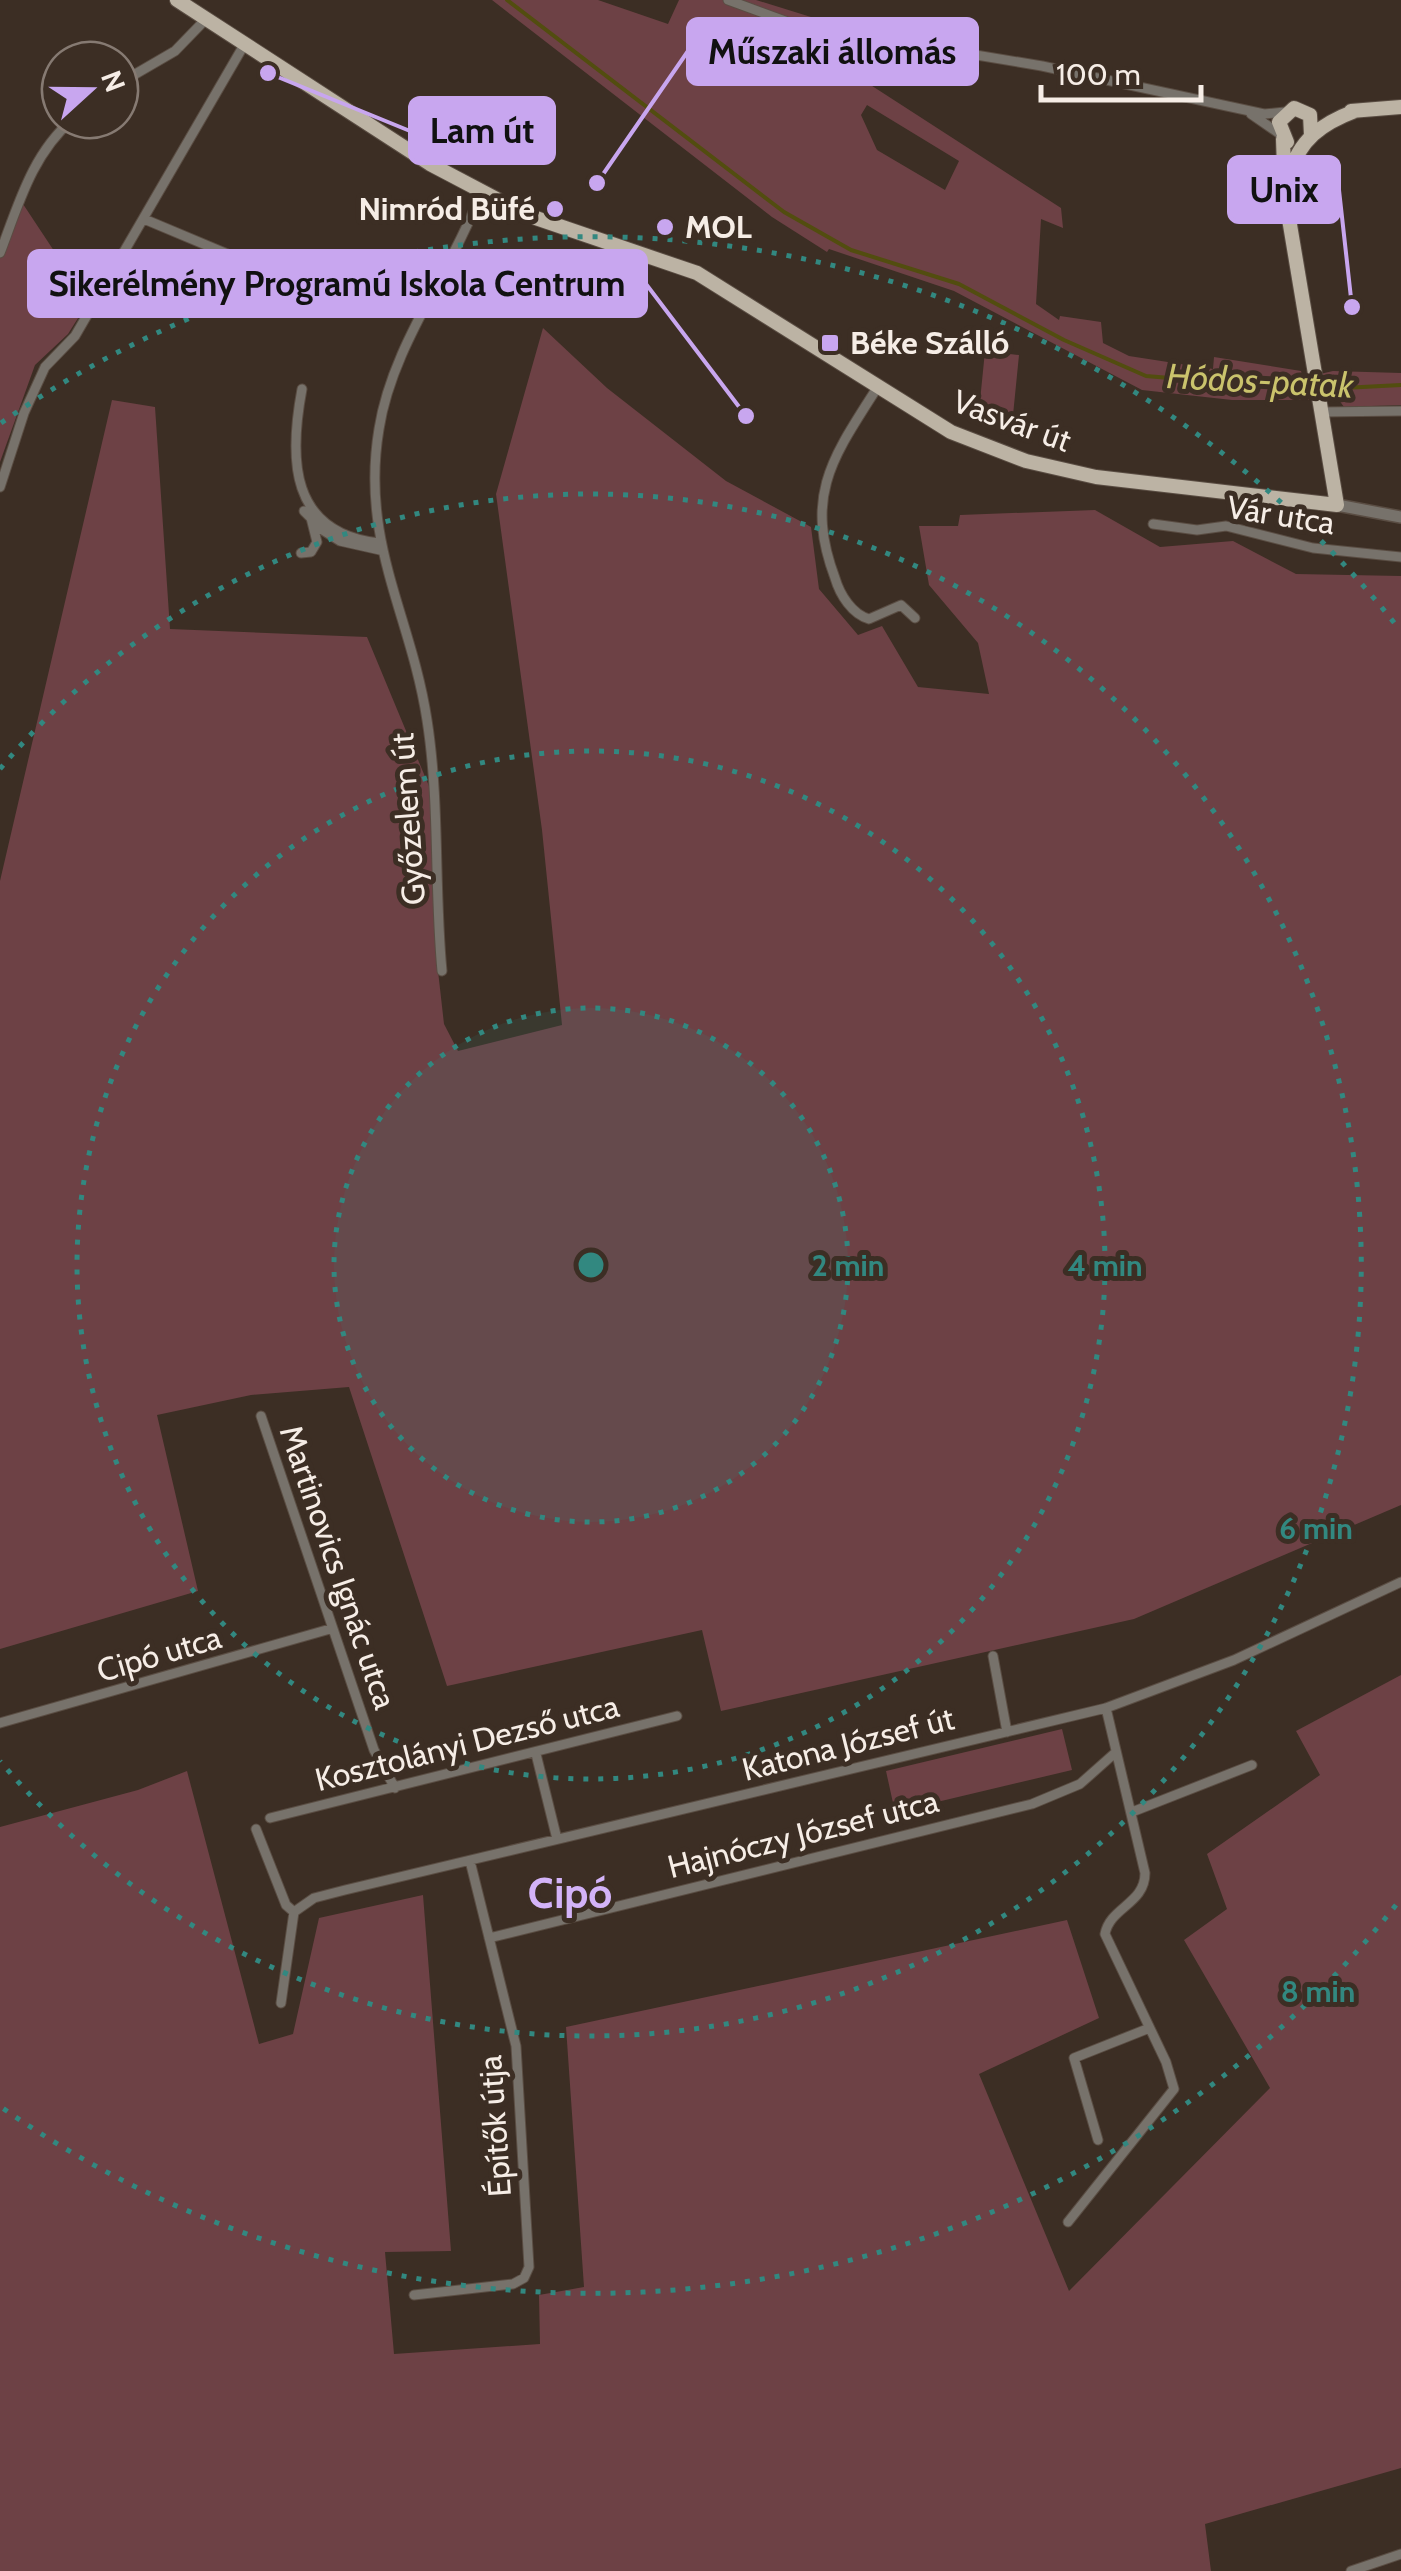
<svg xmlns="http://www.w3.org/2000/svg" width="1401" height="2571" viewBox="0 0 1401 2571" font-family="Cabin,sans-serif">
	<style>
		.green { fill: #6d4145; fill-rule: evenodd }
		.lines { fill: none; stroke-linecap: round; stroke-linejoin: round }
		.stream { stroke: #524d0f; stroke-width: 4 }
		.minor-casing { stroke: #5a4d43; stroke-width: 11 }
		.tertiary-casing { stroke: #5a4d43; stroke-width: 14 }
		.primary-casing { stroke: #5a4d43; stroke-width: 16 }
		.minor { stroke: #77726b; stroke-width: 9 }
		.tertiary { stroke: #77726b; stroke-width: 11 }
		.primary { stroke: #bcb3a4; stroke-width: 14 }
		.ring { fill: none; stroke: #328880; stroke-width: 5; stroke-dasharray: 5 10 }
		.poi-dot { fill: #c8a6ef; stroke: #3c2e24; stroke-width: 4 }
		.labels { text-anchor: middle; stroke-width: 10; stroke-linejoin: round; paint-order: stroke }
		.poi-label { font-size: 32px; font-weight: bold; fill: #f6ede6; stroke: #3c2e24; text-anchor: start }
		.street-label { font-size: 32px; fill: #f6ede6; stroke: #3c2e24 }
		.water-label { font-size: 35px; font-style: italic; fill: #cac36c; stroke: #3c2e24 }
		.district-label { font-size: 42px; font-weight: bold; fill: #d3b3f8; stroke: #3c2e24 }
		.centre { fill: #328880; stroke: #3c2e24; stroke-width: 5 }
		.ring-label { font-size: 30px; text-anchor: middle; font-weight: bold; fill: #328880; stroke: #3c2e24; stroke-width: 10; stroke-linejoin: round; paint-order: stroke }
		.leader { fill: none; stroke: #c8a6ef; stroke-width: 4 }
		.callout-dot { fill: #c8a6ef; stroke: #3c2e24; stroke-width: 4 }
		.callout { fill: #c8a6ef; stroke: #c8a6ef; stroke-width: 4 }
		.callout-label { font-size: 35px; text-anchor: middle; font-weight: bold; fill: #111 }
	</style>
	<rect width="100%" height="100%" fill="#3c2e24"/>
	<path class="green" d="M492 0H598L668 24 679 0H756L827 22 818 51 1061 208 1063 228 1041 219 1036 304 1059 320 1060 316 1101 322 1103 343 1129 356 1213 369 1214 357 1301 371 1303 378 1333 371 1401 373V405L1344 407 1339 400H1232L1142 390 954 291 829 249 827 252 772 217ZM867 105 959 161 945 190 877 150 861 115Z
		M23 204 66 269 95 291 68 334 35 365 0 462V255Z
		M543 328 607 388 726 481 811 527 819 589 858 635 882 626 918 687 989 694 978 643 929 585 919 526H958L960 515 1095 510 1160 547 1233 541 1296 574 1401 576V1505L1134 1619 721 1711 702 1630 447 1686 349 1387 251 1395 157 1415 198 1591 0 1649V881L112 400 155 407 170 629 367 637 431 791 437 962 444 1024 458 1051 562 1025 542 830 496 494Z
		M985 351 1019 355 1012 425 978 421Z
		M1401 1675V2468L1205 2524 1211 2571H0V1827L138 1790 187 1771 259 2044 293 2034 319 1918 423 1895 451 2251 385 2252 394 2354 540 2344 539 2295 584 2287 566 2027 1067 1920 1099 2018 979 2074 1069 2291 1270 2088 1184 1940 1227 1909 1207 1854 1320 1775 1296 1731Z
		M1062 1729 1072 1770 895 1812 886 1771Z"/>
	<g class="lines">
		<path class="stream" d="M507 0 784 212 851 250 959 284 1064 340 1146 376 1313 390
			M1323 389 1401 385"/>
		<g class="minor-casing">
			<path id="minor" d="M728 0 796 25 1042 66 1264 114 1285 112
				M120 83 175 51 206 19
				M1251 114 1280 134
				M144 219 361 310
				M0 253C18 206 32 154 72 120
				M877 388C833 457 804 495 835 578 840 595 852 614 869 619L901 605 915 618
				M302 389C289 458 289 533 379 543
				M1321 412 1401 411
				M0 487 24 413 45 367 75 336 244 45
				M313 524 340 541 380 550
				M1153 524 1197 530 1226 526 1313 548 1401 557
				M301 553 311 552 317 542 311 518 304 511
				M442 971C434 887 440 803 427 720 411 615 360 542 379 429 392 345 452 271 481 192
				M261 1416 374 1750 395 1788
				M993 1656 1007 1732
				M0 1723 330 1629
				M536 1754 557 1839
				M1132 1812 1252 1765
				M270 1818 677 1716
				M256 1829 286 1905 294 1912 281 2003
				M294 1912 314 1898 345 1890 1106 1708 1234 1660 1401 1582
				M489 1938 1032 1804 1080 1784 1116 1752
				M1098 2140 1074 2058 1147 2029
				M1068 2222 1174 2089 1166 2062 1105 1934C1110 1907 1145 1904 1145 1873L1106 1708
				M414 2295 513 2284 524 2278 529 2267 516 2046 470 1861
				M1351 2571 1401 2554"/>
		</g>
		<g class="tertiary-casing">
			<path id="tertiary" d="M1337 505 1401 517"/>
		</g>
		<g class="primary-casing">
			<path id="primary" d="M177 0 430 164 527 215 697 273 951 432 1026 461 1096 477 1337 505 1285 195 1283 139
				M1351 111 1401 107
				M1287 142 1279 122 1294 108 1310 115 1311 135
				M1290 175C1298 140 1323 123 1355 111"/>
		</g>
		<use href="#minor" class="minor"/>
		<use href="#tertiary" class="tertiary"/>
		<use href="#primary" class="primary"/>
	</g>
	<circle cx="591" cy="1265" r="257" fill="#328880" fill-opacity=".12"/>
	<g class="ring">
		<circle cx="591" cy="1265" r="257"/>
		<circle cx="591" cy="1265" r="514"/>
		<path d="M0 769A771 771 0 1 1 0 1761"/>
		<path d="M1396 1905A1028 1028 0 0 1 1 2107M1 423A1028 1028 0 0 1 1396 625"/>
	</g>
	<g class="poi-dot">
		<circle cx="555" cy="209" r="10"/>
		<circle cx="665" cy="227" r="10"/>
		<rect x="820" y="333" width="20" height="20" rx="5"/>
	</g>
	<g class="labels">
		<g class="poi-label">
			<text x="535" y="220" text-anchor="end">Nimród Büfé</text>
			<text x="685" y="238">MOL</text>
			<text x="850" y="354">Béke Szálló</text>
		</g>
		<g class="street-label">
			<text transform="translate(1012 421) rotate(20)" y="11">Vasvár út</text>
			<text transform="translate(1281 515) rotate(9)" y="11">Vár utca</text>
			<text transform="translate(408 819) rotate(-94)" y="11">Győzelem út</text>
			<text transform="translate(338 1567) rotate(71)" y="11">Martinovics Ignác utca</text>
			<text transform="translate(159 1654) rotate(-16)" y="11">Cipó utca</text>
			<text transform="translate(467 1743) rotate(-14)" y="11">Kosztolányi Dezső utca</text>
			<text transform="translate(848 1744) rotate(-14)" y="11">Katona József út</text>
			<text transform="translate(803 1834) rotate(-14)" y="11">Hajnóczy József utca</text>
			<text transform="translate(495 2126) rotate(-94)" y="11">Építők útja</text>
		</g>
		<g class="water-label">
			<text transform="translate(1260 381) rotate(3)" y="12">Hódos-patak</text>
		</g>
		<g class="district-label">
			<text x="570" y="1908">Cipó</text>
		</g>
	</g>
	<circle cx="591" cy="1265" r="15" class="centre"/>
	<g class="ring-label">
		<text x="848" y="1276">2 min</text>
		<text x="1105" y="1276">4 min</text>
		<text x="1316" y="1539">6 min</text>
		<text x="1318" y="2002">8 min</text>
	</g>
	<path class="leader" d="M597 183L688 51M268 73L410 131M1352 307L1339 190M746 416L646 284"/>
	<g class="callout-dot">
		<circle cx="597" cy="183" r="10"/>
		<circle cx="268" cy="73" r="10"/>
		<circle cx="1352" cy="307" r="10"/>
		<circle cx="746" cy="416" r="10"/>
	</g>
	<g class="callout">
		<rect x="688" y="19" width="289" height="65" rx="10"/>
		<rect x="410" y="98" width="144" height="65" rx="10"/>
		<rect x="1229" y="157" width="110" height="65" rx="10"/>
		<rect x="29" y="251" width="617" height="65" rx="10"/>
	</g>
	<g class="callout-label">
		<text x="832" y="64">Műszaki állomás</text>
		<text x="482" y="143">Lam út</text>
		<text x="1284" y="202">Unix</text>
		<text x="337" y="296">Sikerélmény Programú Iskola Centrum</text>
	</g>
	<g transform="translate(90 90) rotate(69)"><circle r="48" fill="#3c2e24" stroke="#867a72" stroke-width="2.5"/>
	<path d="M0-8L18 38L0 25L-18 38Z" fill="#c8a6ef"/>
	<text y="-15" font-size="28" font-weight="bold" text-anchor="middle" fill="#f6ede6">N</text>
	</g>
	<path d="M1041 85v15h160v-15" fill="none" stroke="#f6ede6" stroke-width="5"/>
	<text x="1056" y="85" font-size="30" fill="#f6ede6" stroke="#3c2e24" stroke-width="8" paint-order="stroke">100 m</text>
</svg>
